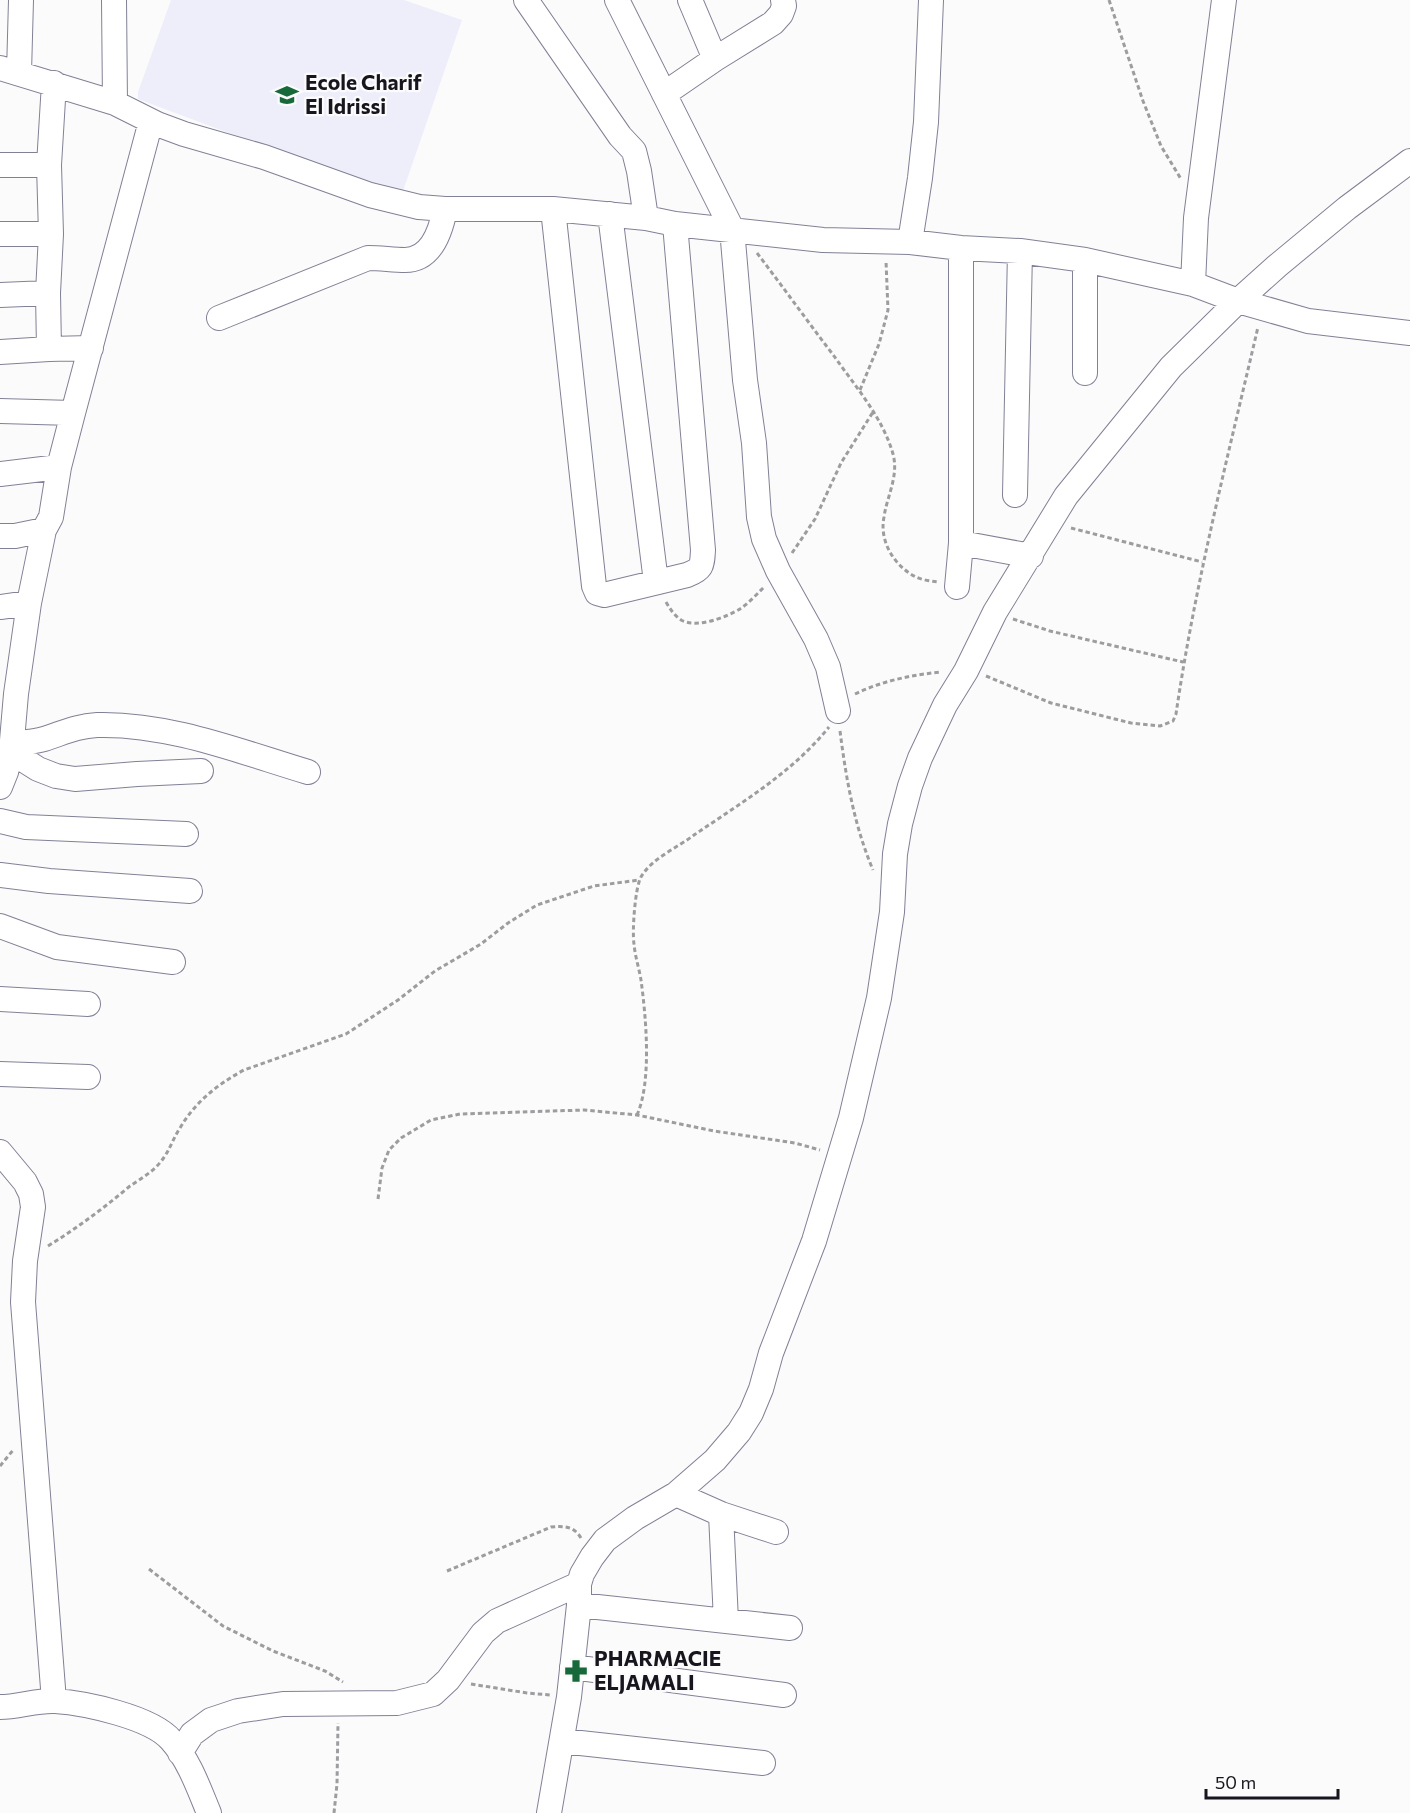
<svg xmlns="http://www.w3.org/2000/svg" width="1410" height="1813" viewBox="0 0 1410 1813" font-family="Commissioner,sans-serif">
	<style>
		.built { fill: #eeeefb }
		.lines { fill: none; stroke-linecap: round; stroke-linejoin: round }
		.minor-casing { stroke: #818196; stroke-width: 26 }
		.path { stroke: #9d9da0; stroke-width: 3; stroke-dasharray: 4.5 3; stroke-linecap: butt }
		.minor { stroke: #fff; stroke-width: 24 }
		.labels { text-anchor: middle; stroke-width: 4.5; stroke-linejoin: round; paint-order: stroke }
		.poi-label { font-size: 21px; font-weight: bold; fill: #17161e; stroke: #fbfbfb; text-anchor: start }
	</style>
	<rect width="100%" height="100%" fill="#fbfbfb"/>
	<path class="built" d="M171 0H404L462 20 403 191 367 185 138 99V92Z"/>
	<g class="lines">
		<g class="minor-casing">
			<path id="minor" d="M114 0 115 103
				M526 0 620 136 634 151 639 171 646 218
				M617 0 732 229 745 380 754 443 759 517 764 539 778 571 816 639 828 667 838 711
				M690 0 715 59
				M0 68 115 103 157 124 184 134 264 157 370 195 419 207 445 209H553L646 218 675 224 823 240 910 242 961 248 1020 251 1085 260 1193 284 1238 301 1308 321 1410 333
				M19 73 21 0
				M664 94 715 59 773 23 781 14 784 6 783 0
				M0 165H49
				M553 209 594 586 597 593 604 595 687 575C703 569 702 565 703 550L675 224
				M610 214 656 582
				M0 234H51
				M910 242 920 178 926 122 931 0
				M1193 284 1196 218 1224 0
				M0 295 48 293
				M219 318 368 258C381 258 393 260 405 260 432 260 441 230 445 209
				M49 349 48 293 51 234 49 165 54 83
				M0 352 49 349 91 348
				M1085 373V260
				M0 411 73 413
				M0 474 59 467
				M1015 495 1020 251
				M0 536H15L44 530
				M961 543V248
				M957 587 961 543 1031 556
				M0 607 29 603
				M12 744C23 742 34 742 44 739 63 733 77 726 97 725 168 723 241 752 308 772
				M11 752 38 769 56 776 75 779 137 774 201 771
				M0 787 6 772 11 752 16 694 29 603 44 530 51 517 59 467 73 413 151 121
				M0 821 26 827 186 834
				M0 875 49 881 190 891
				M0 926 57 947 173 962
				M0 999 88 1004
				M0 1074 88 1077
				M0 1152 25 1182 31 1194 33 1207 25 1261 23 1302 54 1701
				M676 1494 721 1514 776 1532
				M721 1514 726 1621
				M579 1605 790 1628
				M572 1667 784 1695
				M0 1707C18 1707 37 1700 55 1701 85 1703 151 1717 171 1740 189 1760 199 1789 209 1813
				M562 1741 763 1763
				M180 1753 192 1734 211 1720 238 1711 283 1704 397 1703 433 1694 448 1680 483 1633 497 1621 579 1584
				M549 1813 569 1697 579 1605V1584L582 1574 592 1557 605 1540 635 1518 676 1494 715 1460 739 1432 751 1413 761 1389 771 1353 814 1241 851 1118 879 998 892 912 895 854 900 824 910 786 920 758 945 705 966 671 995 612 1066 496 1171 367 1238 301 1277 266 1347 208 1410 161"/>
		</g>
		<path class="path" d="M1109 0 1143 101 1161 146 1181 179
			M757 253C783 287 808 322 834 356 855 386 883 418 893 454 899 476 887 496 884 517 879 541 894 566 916 577 922 580 931 581 938 582
			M860 390 879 344 888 310 886 261
			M1071 528 1202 562
			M792 553 815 519 841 463 873 412
			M666 602C670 609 674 615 681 620 697 629 726 617 740 609 749 603 757 594 765 586
			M1013 619 1050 631 1183 662
			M986 676 1051 703 1131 723 1160 726 1173 721 1176 714C1195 584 1228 456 1258 327
			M855 694C882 681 911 675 941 672
			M840 731C846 778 854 825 873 870
			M637 1115C652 1081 646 1017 641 980 639 968 635 956 634 944 632 931 635 888 641 877 652 858 677 848 694 835 741 803 793 772 829 727
			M378 1199 382 1168 389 1150 401 1138 431 1120 460 1114 584 1110 637 1115 714 1131 795 1143 820 1150
			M48 1246C77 1228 104 1208 130 1186 139 1180 149 1174 156 1167 169 1154 171 1142 180 1128 195 1102 218 1084 244 1070L346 1034 398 1000 435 971 481 944 508 923 537 905 594 886 639 880
			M0 1466 14 1449
			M149 1569 223 1626 273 1651 325 1671 343 1682
			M447 1571 551 1527C564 1526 574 1526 581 1538
			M471 1684 527 1693 550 1695
			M334 1813 337 1784 338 1723"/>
		<use href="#minor" class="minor"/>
	</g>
	<defs>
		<g id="school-bare" transform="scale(1.8)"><path d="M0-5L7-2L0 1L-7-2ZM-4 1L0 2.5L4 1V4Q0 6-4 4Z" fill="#17693a" stroke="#fbfbfb" stroke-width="2.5" paint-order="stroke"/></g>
		<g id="pharmacy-bare" transform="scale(1.8)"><path d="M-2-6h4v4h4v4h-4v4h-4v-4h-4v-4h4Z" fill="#17693a" stroke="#fbfbfb" stroke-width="2.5" paint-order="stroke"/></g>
	</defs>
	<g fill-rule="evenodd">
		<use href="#school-bare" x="287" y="95"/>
		<use href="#pharmacy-bare" x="576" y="1671"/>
	</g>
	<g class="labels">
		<g class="poi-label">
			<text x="305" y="90">Ecole Charif<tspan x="305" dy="24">El Idrissi</tspan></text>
			<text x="594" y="1666">PHARMACIE<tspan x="594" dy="24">ELJAMALI</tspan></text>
		</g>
	</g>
	<path d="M1206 1789v9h132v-9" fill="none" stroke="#17161e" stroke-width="3"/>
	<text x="1215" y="1789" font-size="18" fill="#17161e" stroke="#fbfbfb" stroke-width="4.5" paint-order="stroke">50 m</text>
</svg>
